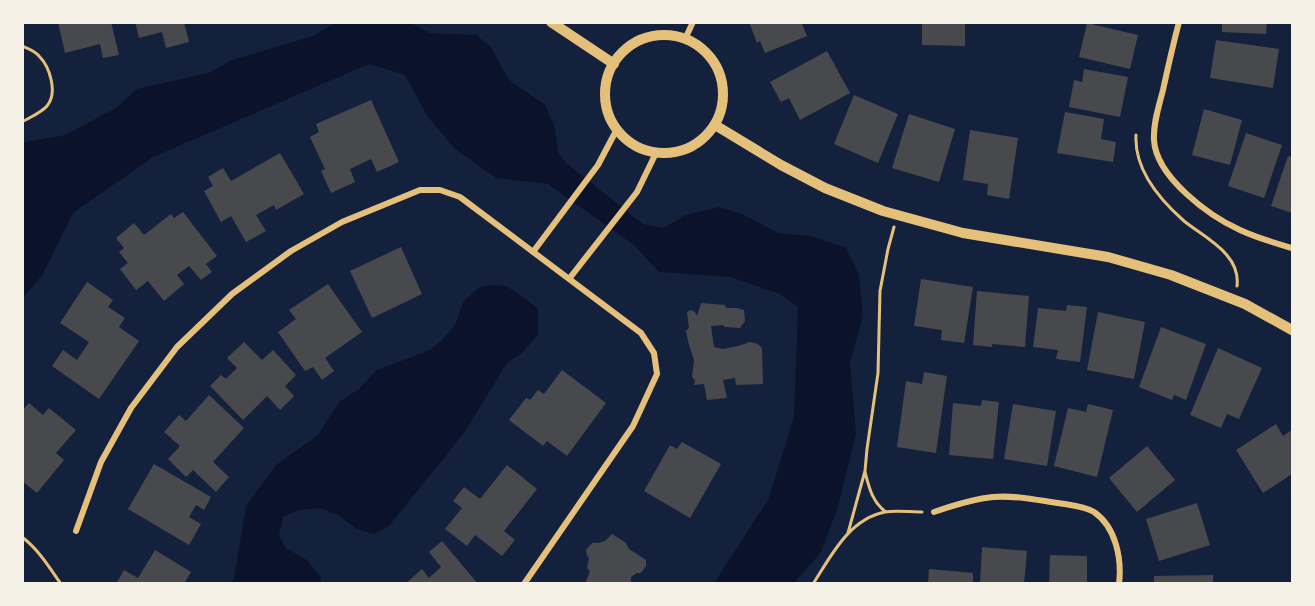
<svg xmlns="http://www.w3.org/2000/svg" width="1315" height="606" viewBox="0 0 1315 606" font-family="Quicksand,sans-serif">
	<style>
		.water { fill: #0b132b }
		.building { fill: #48494c }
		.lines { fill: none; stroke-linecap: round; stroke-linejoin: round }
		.path { stroke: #e5c07b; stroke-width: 3 }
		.minor { stroke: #e5c07b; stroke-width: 6 }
		.tertiary { stroke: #e5c07b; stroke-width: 10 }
	</style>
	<rect width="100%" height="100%" fill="#14213d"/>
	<path class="water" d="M335 23H411L430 33 476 35 491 47 509 80 545 105 554 125 558 152 566 163 643 224 663 228 686 215 719 207 742 214 778 233 811 236 846 248 859 275 863 316 850 363 856 433 838 507 821 552 794 583H714L768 500 794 417 798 307 780 294 730 277 659 272 634 245 548 184 496 178 454 148 427 116 405 75 369 64 153 157 73 213 43 274 23 298V143L26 142 65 135 116 108 137 89 208 73 232 60 313 36Z
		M491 285 506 286 522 296 538 309V335L523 352 507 363 464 433 389 526 374 534 357 529 338 515 319 508 299 510 283 517 279 536 286 548 307 560 321 577 320 583H231L234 578 246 506 276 465 318 435 339 402 359 389 377 370 430 350 442 340 455 325 463 302 478 288Z"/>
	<path class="building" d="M58 22H111L119 55 103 58 100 44 65 53Z
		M135 22H184L189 42 166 48 162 32 139 38Z
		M749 22H801L807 36 765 53 760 41 757 43Z
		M922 22H965V46L922 45Z
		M1222 22H1267L1266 34 1222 32Z
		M1087 23 1138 35 1130 69 1079 57Z
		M1216 40 1279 49 1273 88 1210 78Z
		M827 51 850 93 800 120 789 98 781 102 770 82Z
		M1084 69 1128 77 1120 117 1069 107 1074 80 1082 82Z
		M854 95 898 114 878 163 834 144Z
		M371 100 399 162 377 172 371 159 350 169 355 182 331 193 321 171 325 169 310 137 319 132 316 124Z
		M1204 109 1242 120 1230 165 1192 155Z
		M1065 112 1104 119 1101 139 1116 142 1113 162 1057 153Z
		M909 114 955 129 939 182 892 168Z
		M970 130 1018 138 1009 199 987 195 988 184 963 180Z
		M1246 133 1282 145 1264 198 1228 186Z
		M280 153 304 194 276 210 274 205 256 215 266 231 246 242 231 216 221 222 204 191 213 186 208 177 223 168 231 181Z
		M1288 156 1292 157V213L1271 206Z
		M183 212 217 256 206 264 212 272 201 280 189 266 177 275 184 284 164 301 148 281 136 290 120 269 128 263 119 252 124 248 116 238 134 223 144 235 171 214 174 218Z
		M401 247 422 294 372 318 350 271Z
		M921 279 973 287 964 343 941 340 942 330 914 326Z
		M87 282 113 300 108 307 125 318 119 327 139 341 99 399 52 366 63 350 77 360 89 342 60 323Z
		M328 284 362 332 325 358 334 371 322 380 313 367 305 371 278 332 296 319 289 310Z
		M977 291 1029 296 1025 347 992 344V347L973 345Z
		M701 303 725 305 726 308H736L744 310 745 321 740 328 725 327 723 325 711 326 714 347 723 349 738 346 750 342 758 344 762 348 763 384 736 385 735 378 723 380 727 398 707 400 704 384 694 385 695 380 692 377 694 360 689 345 686 331 689 328 687 312 691 310 695 312 697 316Z
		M1067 305 1087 307 1080 362 1056 359 1058 350 1033 347 1038 308 1066 311Z
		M1098 312 1145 322 1134 379 1087 370Z
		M1161 327 1206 344 1186 400 1174 395 1172 400 1139 387Z
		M244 342 262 360 273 350 296 375 285 386 294 396 280 410 267 396 243 420 210 386 221 375 226 379 237 368 227 358Z
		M1218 348 1262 368 1239 419 1227 414 1221 428 1190 415Z
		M562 370 606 403 567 456 547 441 543 446 509 420 526 398 530 400 538 390 544 394Z
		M924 372 947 376 936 453 897 447 906 381 922 384Z
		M209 395 244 428 213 462 229 477 216 492 193 470 186 477 168 459 180 446 164 432 179 415 186 421Z
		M982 400 999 402 993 459 949 455 953 403 981 406Z
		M29 403 43 415 49 408 76 430 56 453 64 460 37 493 22 481V411Z
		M1013 404 1056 411 1047 466 1004 459Z
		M1088 404 1113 410 1097 477 1054 466 1068 408 1086 412Z
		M1276 424 1283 436 1292 430V474L1263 493 1236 450Z
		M682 442 721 464 690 518 644 491 670 445 677 449Z
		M1147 446 1175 480 1137 512 1109 478Z
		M154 464 211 497 204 510 196 505 189 517 201 524 189 545 128 509Z
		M507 465 537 489 504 531 515 540 502 556 475 535 467 546 445 529 462 508 453 501 464 487 480 499Z
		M1197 503 1210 545 1159 561 1146 519Z
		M612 534 625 542 629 549 646 560V566L641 573H637L631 577V584H585L590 571 587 568 589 558 587 556 586 550 592 543H598L605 541Z
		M442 541 478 584H405L422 569 429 578 441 567 429 552Z
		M982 547 1027 551 1024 584H980Z
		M155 550 191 572 184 584H116L124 570 138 578Z
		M1050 555 1087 556V584H1049Z
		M929 569 973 573V584H928Z
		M1213 575V584H1154V576Z"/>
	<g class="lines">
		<path class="path" d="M22 46C29 49 35 51 39 56 50 67 58 93 47 106 41 113 30 117 22 122
			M1136 135C1134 170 1159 199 1184 221 1205 238 1241 254 1237 286
			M865 472C869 487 872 502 886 512
			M848 533 865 471 867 449 878 373 880 291 888 249 894 227
			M22 537C39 550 49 567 61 584
			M813 584C831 556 849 519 885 512 896 510 910 512 922 512"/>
		<path class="minor" d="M1179 22C1173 45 1168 67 1163 90 1159 106 1153 123 1154 140 1156 177 1209 216 1240 230 1257 238 1275 243 1292 248
			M685 39 693 22
			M533 252 598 165 617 129
			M569 279 637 192 656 153
			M934 512C954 505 973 499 993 497 1014 495 1037 500 1058 503 1070 505 1084 506 1094 512 1116 527 1122 559 1119 584
			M76 531 101 462 131 408 177 347 232 294 291 251 342 222 420 190H440L460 197 641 333 654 353 657 374 633 426 524 584"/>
		<path class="tertiary" d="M551 22 614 64
			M605 94a59 59 0 1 1 118 0a59 59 0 1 1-118 0Z
			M715 125 781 165 825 188 883 211 963 233 1108 257 1171 275 1245 304 1292 330"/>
	</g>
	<rect width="1315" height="606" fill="none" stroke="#f6f1e7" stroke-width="48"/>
</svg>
